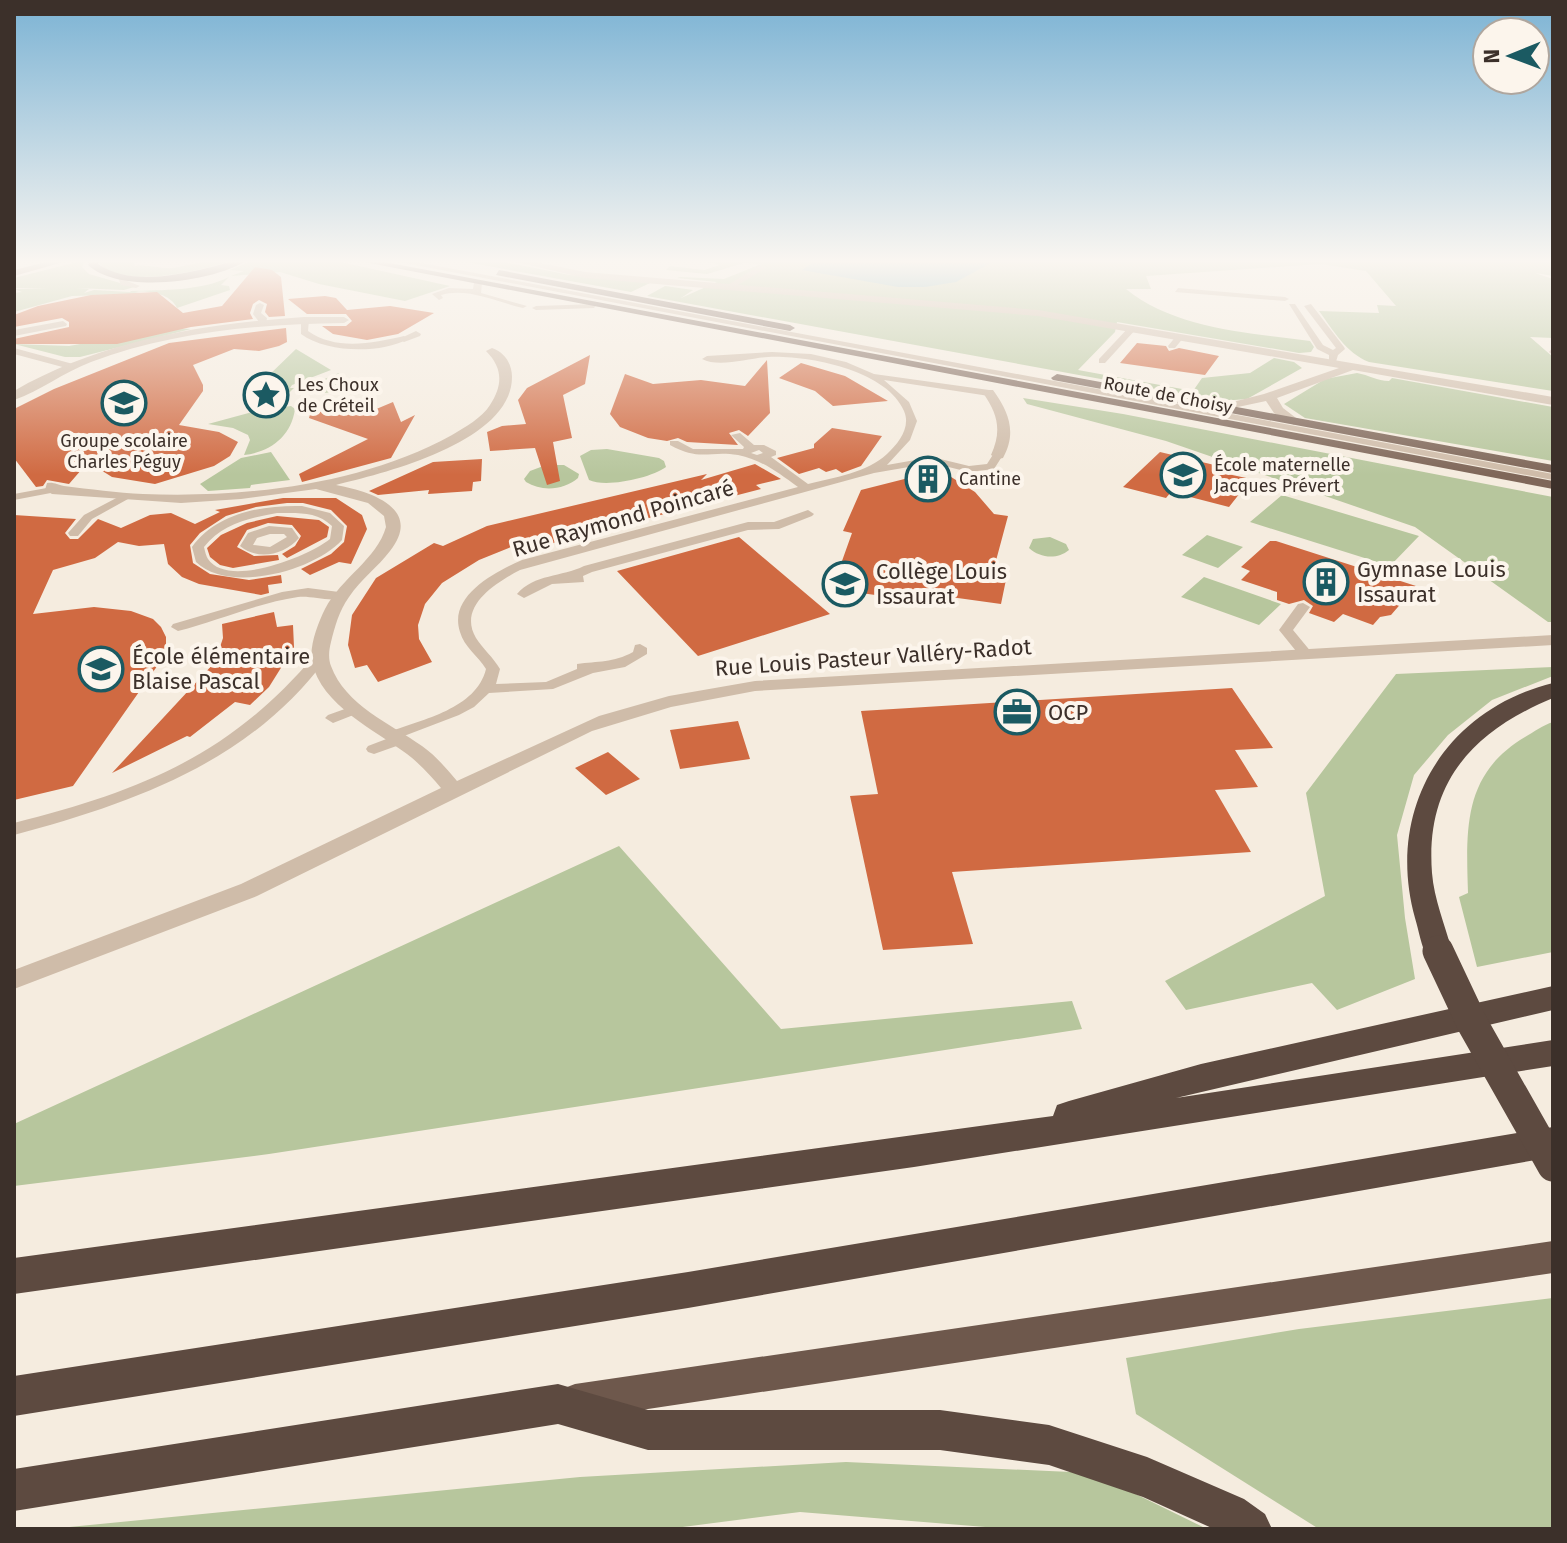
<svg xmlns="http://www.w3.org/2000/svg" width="1567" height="1543" viewBox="0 0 1567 1543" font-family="'Fira Sans',sans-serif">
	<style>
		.green { fill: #b7c69d }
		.water { fill: #7bb1b5 }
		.building { fill: #d06a42 }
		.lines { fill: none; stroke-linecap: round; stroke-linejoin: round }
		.service { fill: #cfbca9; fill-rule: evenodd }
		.minor { fill: #cfbca9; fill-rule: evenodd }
		.secondary { fill: #a38b7a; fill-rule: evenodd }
		.primary { fill: #7f6759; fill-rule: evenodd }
		.trunk { fill: #6e584c; fill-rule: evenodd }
		.motorway { fill: #5d4a40; fill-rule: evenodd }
		.motorway-bridge { stroke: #5d4a40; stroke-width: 31 }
		.labels { text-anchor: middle; stroke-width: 8; stroke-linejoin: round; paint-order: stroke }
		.far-poi-label { font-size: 18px; fill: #3c302a; stroke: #fcf5ec; text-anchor: start }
		.far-street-label { font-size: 18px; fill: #3c302a; stroke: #fcf5ec }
		.street-label { font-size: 22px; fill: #3c302a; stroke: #fcf5ec }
		.poi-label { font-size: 22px; fill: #3c302a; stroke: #fcf5ec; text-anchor: start }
	</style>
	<rect width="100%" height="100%" fill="#f5ecdf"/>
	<path class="green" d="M103 259H139L134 263 135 266C148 264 160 269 173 268 196 264 206 259 235 259 208 270 119 291 99 263Z
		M256 259H327L450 286 405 301 319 284 280 272 231 276 244 271 230 270Z
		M449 259H489L570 275 650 283 631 292Z
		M696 259H1553V265L1549 266 1553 267V276L1535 273 1553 279V338L1530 337 1553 357V391L1369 362C1346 353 1333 330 1319 311L1379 313 1377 305 1396 306 1366 271 1321 264 1146 276 1151 289H1126C1175 329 1250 333 1310 341L1314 347 1311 352 1299 353 1117 322 1115 332 1078 370 1193 391 1202 378 1250 373 1274 358 1294 362 1302 368 1247 399 1221 401 647 296 665 286 693 290 681 298 717 282 677 278 680 277 724 279 761 264 744 263 707 274 666 270 670 266 704 270 720 265Z
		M85 260 82 267 89 274 134 287 124 290 76 288 89 289 84 293 94 290 130 292 131 291C161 290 202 291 229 277L221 285 229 286 230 290 177 308C171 294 149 290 135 292L145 294 72 296 14 312V293L22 292 14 289H48L14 288V278Z
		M169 328 191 329 80 357H65L14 344 69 346Z
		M296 349 331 370 292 385 290 388H294C283 400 272 400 258 403L257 397 267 377Z
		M339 373 346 382 344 391 314 394 308 386Z
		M1357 373C1369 375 1377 381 1389 381L1392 378 1553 407V461L1305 418 1284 404 1325 379Z
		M1023 398 1123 414 1553 497V622H1548L1415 527 1166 441 1027 404Z
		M291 406 295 409C291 437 270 452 244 455L250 440 248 435 233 428 208 424 256 411Z
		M607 449 659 458 664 461 666 467C651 478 606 488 589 480L580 456 591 450Z
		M271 452 290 480 251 485 250 488 208 491 200 484 241 458Z
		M546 465H564L579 474 578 478C564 490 542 492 526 482L524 479 530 471Z
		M1282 495 1419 536 1390 566 1250 522Z
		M1207 535 1243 547 1218 568 1182 555Z
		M1050 537 1066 544 1069 550C1057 560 1040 558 1029 548L1033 539Z
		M1204 577 1281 604 1259 625 1181 597Z
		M1553 667V676L1492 700 1448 735 1414 775 1397 835 1405 918 1415 979 1337 1010 1312 983 1186 1010 1165 981 1325 896 1306 793 1396 674Z
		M1553 722V952L1477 967 1459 897 1468 893C1466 828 1463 774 1525 737 1534 732 1543 725 1553 722Z
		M619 846 781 1029 1072 1001 1082 1029 269 1154 14 1186V1124Z
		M1553 1298V1529H1319L1136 1414 1126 1358 1299 1329Z
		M846 1462 1093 1473 1207 1529H1010L800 1512 667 1529H49L580 1477Z"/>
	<path class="water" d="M818 259H998L956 282 925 287H898L802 270Z"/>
	<path class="building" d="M255 267 272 270 281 277 285 316 269 317 265 312 267 304 259 300 253 304 250 313 253 319 191 327 117 344H14V339L69 327V322L62 318 14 327V315L38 306 91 295 157 292 183 313 222 306Z
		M325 296 336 298 347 310 390 306 434 313 398 334 367 340 333 334 322 326H346L352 321 346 314H307L288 299Z
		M286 328 287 342 279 346 259 351 234 349 193 365 203 385V391L179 425 219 432 238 442 230 456 214 466 155 484 112 477 88 462 69 484 47 480 43 486 36 487 14 458V409L54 389 169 343Z
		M1137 343 1166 346 1169 351 1179 348 1219 356 1205 375 1120 363Z
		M590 355 585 384 563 395 572 438 553 442 560 481 547 485 535 448 490 451 487 432 502 426 526 424 518 400 527 388Z
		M767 360 770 413 748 436 739 430 729 433 738 445 687 442 678 438 667 441 648 438 620 427 610 414 625 374 653 384 701 380 745 386Z
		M801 363 845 376 888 401 833 406 815 391 779 378Z
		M393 402 401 422 415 415 391 458 302 482 299 474 368 439 309 418 311 411 362 415Z
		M832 428 882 436 861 466 842 473 836 469 826 472 819 468 799 474 777 458 814 448V444Z
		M1160 452 1227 468 1223 473 1251 479 1229 507 1171 492 1166 498 1123 487Z
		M482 459 481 481 473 482 472 491 428 494 429 490 378 495 369 491 433 462Z
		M755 464 781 479 756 485 761 489 549 544 545 539 511 547 479 560 442 583 425 604 418 625 419 639 432 662 378 682 367 665 355 668 348 645 352 615 376 578 434 543 443 546 487 526 707 474 701 480Z
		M940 470 975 492 994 514 1008 516 994 568 1008 570 1001 604 900 590 897 598 832 589 852 533 843 531 861 490Z
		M283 498H336L362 515 367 529 351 564 339 562 310 575 301 569 331 554 344 542 347 526 331 510 303 503H287L256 507 226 516 200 533 190 545 193 563 210 574 249 580 281 575 282 583 268 585 269 593 261 595 199 584 182 577 168 564 164 544 139 546 118 542 95 558 53 570 33 614 94 607 131 611 153 619 161 627 166 637V648L160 662 73 786 14 800V515L76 519 65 533 70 539H78L98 519 121 528 150 515 171 513 195 524 220 512 215 510Z
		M277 516 319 520 329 527 327 537 287 558 282 554 295 546 301 536 292 525 268 523 247 530 237 547 254 556 278 555 279 560 233 568 220 565 210 557 207 548 221 535 247 523Z
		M739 537 830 614 698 656 617 571Z
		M1270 541H1276L1416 586 1391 615 1380 617 1373 625 1343 614 1334 622 1309 613 1313 606 1304 600 1289 604 1277 600V592L1241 580 1250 571 1241 567Z
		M274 612 277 627 293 625 294 647 269 687 250 705 235 702 190 737 187 736 112 773 215 662 223 638 222 624Z
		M1232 688 1273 748 1235 750 1258 787 1215 790 1251 852 952 872 973 944 883 950 850 796 878 794 861 711Z
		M738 721 750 759 680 769 670 730Z
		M608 752 640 779 606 795 575 768Z"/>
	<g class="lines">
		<path class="service" d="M383 259H400L1553 474V480Z
			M800 259H810L796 265Z
			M759 266 766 268 733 288 726 286Z
			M117 275H123L127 281 140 286 136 288 121 285Z
			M478 281 482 283 481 293 527 306 523 308C497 302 467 287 441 295L443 298 439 300 432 294 449 288 473 289 474 283Z
			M1178 288 1285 297 1289 299 1285 301 1175 292Z
			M260 303 264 305 261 313 267 318 266 323 262 326 253 314 256 305Z
			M597 304 594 308 536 310 532 308 536 306Z
			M1289 304H1295L1323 345 1333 350 1336 348 1304 306 1311 304 1344 347 1345 349 1338 355 1335 365H1329V355L1317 349Z
			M305 317 309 320 308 331C336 351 373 343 404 336L408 339C380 354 327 353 301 334V320Z
			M63 321 67 324 66 326 14 336V330Z
			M1130 326 1137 328 1105 363H1099V359Z
			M1177 335 1184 337 1175 348H1169L1168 346Z
			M1553 347V355L1549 352Z
			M14 348 73 364 75 366 70 369 14 354Z
			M772 352 811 354 846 362 874 374 989 390 994 393 989 396 884 380 909 402 917 421 910 440 887 465 932 457 969 466 987 464 994 453 1003 455 994 469 969 472 932 463 874 473 520 570C497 582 457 606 476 638 483 649 493 657 500 669L496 684 546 682 577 669V664C598 661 613 663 633 652L635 645 640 644 647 648V654L625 667 593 673 553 689 489 693 474 707 459 715 404 736 408 740 405 743 374 754 368 752 366 749 368 746 389 738 386 735 389 732C423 719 476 709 486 669 478 656 464 647 460 632 448 596 495 572 522 560L798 487C777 472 762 460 738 455 709 450 701 462 670 445V441H678L693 449H743L744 447 731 435 740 433 754 445H764L776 451V455L771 457 808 484C836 477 866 473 887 454 899 443 911 427 904 411 887 370 807 355 768 357 750 358 719 368 702 359L707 356ZM759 450 763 453 757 455 751 453Z
			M52 487 58 490 56 492 14 500V494Z
			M124 494 130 497 128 499 92 519 78 536H70L68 533 84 515Z
			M302 506 330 513 344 526 342 540C314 571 229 594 196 562L192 547C217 513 262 505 302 506ZM277 513C297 513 317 511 332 526L330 539C309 556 228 589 208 559 206 556 205 551 204 547 222 524 249 518 277 513Z
			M808 510 814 514 812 516 779 529 748 530 592 572 583 576 584 582 552 584 524 598 517 594C534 574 562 577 584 566L748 522H774Z
			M269 526 292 528 299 538C284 555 258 561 240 546L248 533ZM270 534H284L287 537 270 547 253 545 257 538Z
			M308 588 339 592 346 596C334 604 312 595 298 597 257 603 218 621 178 631L171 627 173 624 282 592Z
			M1303 603 1310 607 1293 630 1312 653 1305 657 1300 656 1279 630 1298 604Z
			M319 655 326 659C250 762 133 803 14 835V823C139 791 228 757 314 656Z
			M356 705 363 709 361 712 333 723 325 718 328 715Z"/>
		<path class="minor" d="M502 259H521L585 272 1038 310 1553 397V405L1353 370 1277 398 1283 408 1300 421 1294 425 1274 413 1266 401 1219 411 1213 407 1264 394 1339 368 1038 316 585 278Z
			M304 317H344L349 320 344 323C259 324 171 332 91 362 64 372 40 391 14 400V391C103 340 203 324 304 317Z
			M416 331 421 334 420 336 404 342 399 339Z
			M492 348C504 352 512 363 512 377 512 442 385 473 336 485 369 491 424 508 390 551 378 567 361 579 349 597 339 611 335 626 331 642 329 650 328 658 331 666 345 705 391 724 422 746 436 756 446 768 457 781L599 716 669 696 755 681 1553 635V645L755 691 671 707 592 731 257 896 14 989V970L241 884 441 788C431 776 420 764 407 754 375 730 321 705 312 662 309 646 318 623 325 609 341 578 377 559 386 527L384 516 368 503 316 489 241 499 181 503 52 494 45 490 47 483C55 482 57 485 64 486 90 489 117 493 143 494 245 498 361 485 452 435 465 427 482 418 490 405 503 385 503 368 486 351Z
			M985 390H993C1009 412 1017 433 1003 458L998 459 991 455C1002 431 998 414 983 393Z"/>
		<path class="secondary" d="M58 259H74L14 276V270Z"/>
		<path class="primary" d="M92 259H101L98 264C128 285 174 276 207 268 222 265 234 259 249 259 216 282 120 295 88 265Z
			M348 259H368L1553 481V489Z
			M499 270 790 325 795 328 790 331 496 275Z
			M1057 374 1553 465V473L1053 380 1051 378Z"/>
		<path class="trunk" d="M1553 1241V1273L575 1420 562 1415 557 1402 562 1389 575 1384Z"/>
		<path class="motorway" d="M1553 683V698C1474 731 1425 781 1432 873 1434 899 1445 925 1452 951L1448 959 1438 962 1428 959C1421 946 1419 931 1415 918 1385 810 1444 710 1553 683Z
			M1553 986V1010L1176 1098 1553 1040V1066L914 1167 14 1294V1258L1053 1116 1057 1105 1069 1101 1201 1064Z
			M1553 1127V1157L688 1308 14 1416V1376L688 1272Z
			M558 1384 648 1410H940L1049 1425 1147 1457 1244 1499 1265 1514 1272 1529H1214L1143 1497 1049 1465 940 1450H648L558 1424 14 1511V1469Z"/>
		<path class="motorway-bridge" d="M1438 951 1472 1023 1553 1166"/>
	</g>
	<linearGradient id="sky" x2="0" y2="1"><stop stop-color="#7cb3d4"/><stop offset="0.55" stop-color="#faf6f1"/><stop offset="1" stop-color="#faf6f1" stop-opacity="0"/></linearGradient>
	<rect width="1567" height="475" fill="url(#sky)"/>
	<defs>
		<g id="sight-ring" transform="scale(2.3)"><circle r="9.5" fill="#fcf5ec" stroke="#1b5a62" stroke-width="1.5"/><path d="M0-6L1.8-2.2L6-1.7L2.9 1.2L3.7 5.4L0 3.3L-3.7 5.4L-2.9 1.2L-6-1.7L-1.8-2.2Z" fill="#1b5a62"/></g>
		<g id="school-ring" transform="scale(2.3)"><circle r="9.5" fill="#fcf5ec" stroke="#1b5a62" stroke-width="1.5"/><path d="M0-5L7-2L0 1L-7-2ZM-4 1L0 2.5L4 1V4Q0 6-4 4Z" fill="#1b5a62"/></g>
		<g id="building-ring" transform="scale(2.3)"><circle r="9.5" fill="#fcf5ec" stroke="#1b5a62" stroke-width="1.5"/><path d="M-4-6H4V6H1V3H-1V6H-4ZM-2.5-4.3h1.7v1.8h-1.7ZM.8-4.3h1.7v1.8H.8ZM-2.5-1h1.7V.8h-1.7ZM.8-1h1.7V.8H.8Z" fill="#1b5a62"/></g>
		<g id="office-ring" transform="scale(2.3)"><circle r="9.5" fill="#fcf5ec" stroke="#1b5a62" stroke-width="1.5"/><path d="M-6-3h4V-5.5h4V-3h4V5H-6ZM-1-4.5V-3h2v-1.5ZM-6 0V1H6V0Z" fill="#1b5a62"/></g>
	</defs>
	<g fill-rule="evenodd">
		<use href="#sight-ring" x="266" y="395"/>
		<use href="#school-ring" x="124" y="403"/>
		<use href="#school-ring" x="1183" y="475"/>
		<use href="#building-ring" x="928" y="479"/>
		<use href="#building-ring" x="1326" y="582"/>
		<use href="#school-ring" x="845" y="584"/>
		<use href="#school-ring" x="101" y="669"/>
		<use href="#office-ring" x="1017" y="712"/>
	</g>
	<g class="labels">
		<g class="far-poi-label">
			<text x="297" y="391">Les Choux<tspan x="297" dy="21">de Créteil</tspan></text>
			<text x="124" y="447" text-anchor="middle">Groupe scolaire<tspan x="124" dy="21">Charles Péguy</tspan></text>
			<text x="1214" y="471">École maternelle<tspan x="1214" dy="21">Jacques Prévert</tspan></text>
			<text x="959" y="485">Cantine</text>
		</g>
		<g class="far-street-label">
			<text transform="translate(1168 395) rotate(11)" y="6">Route de Choisy</text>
		</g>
		<g class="street-label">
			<text transform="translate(623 518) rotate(-16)" y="8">Rue Raymond Poincaré</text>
			<text transform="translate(873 657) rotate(-4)" y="8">Rue Louis Pasteur Valléry-Radot</text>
		</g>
		<g class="poi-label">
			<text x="1357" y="577">Gymnase Louis<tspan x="1357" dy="25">Issaurat</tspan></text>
			<text x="876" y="579">Collège Louis<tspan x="876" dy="25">Issaurat</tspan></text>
			<text x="132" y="664">École élémentaire<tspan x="132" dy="25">Blaise Pascal</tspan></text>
			<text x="1048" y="720">OCP</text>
		</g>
	</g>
	<rect width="1567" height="1543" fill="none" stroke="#3c302a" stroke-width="32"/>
	<g transform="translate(1511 56) rotate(269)"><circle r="38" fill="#fcf5ec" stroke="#afa69e" stroke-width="2"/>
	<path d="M0-6L14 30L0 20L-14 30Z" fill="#1b5a62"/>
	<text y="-12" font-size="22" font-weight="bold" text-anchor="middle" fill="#3c302a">N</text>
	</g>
</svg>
